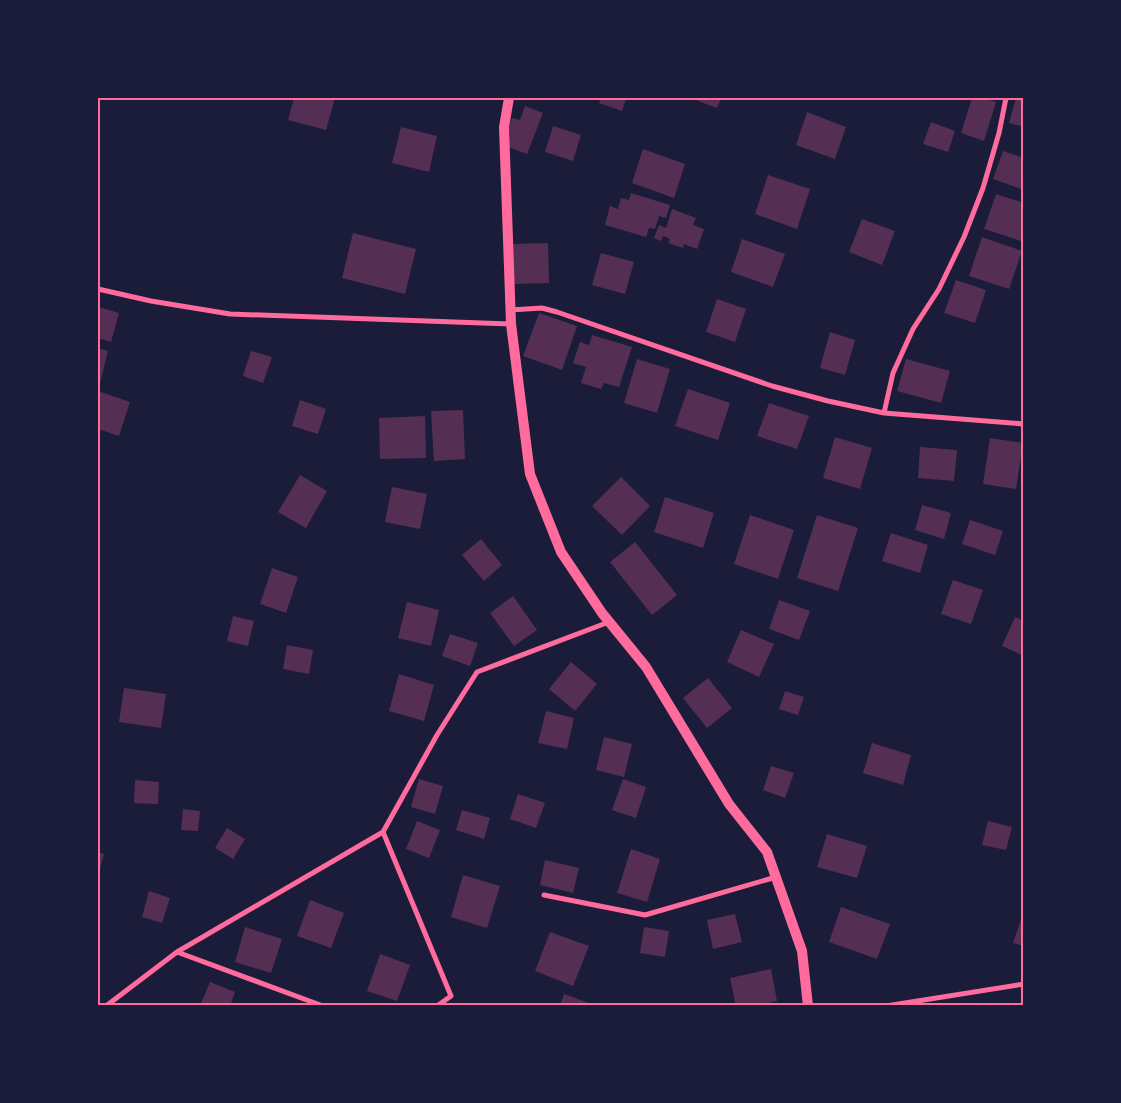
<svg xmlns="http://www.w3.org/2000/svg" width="1121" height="1103" viewBox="0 0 1121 1103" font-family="Lato,sans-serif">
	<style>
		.building { fill: #542f53 }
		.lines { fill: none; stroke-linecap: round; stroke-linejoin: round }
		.minor { stroke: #ff6b9d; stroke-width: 5 }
		.secondary { stroke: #ff6b9d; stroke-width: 10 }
		.neatline { fill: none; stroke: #ff6b9d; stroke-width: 2 }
	</style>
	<rect width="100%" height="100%" fill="#1b1b3a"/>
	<path class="building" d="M294 98H335L326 130 288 120Z
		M601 98H626L622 111 599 103Z
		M699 98H721L717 108 698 101Z
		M972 98H982L996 102 984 141 961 133Z
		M1016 98H1024V127L1009 123Z
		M525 106 543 113 527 154 506 146 510 135 506 133 512 118 520 120Z
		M807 112 846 127 835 159 796 145Z
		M931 122 955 131 948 152 923 144Z
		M553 126 581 135 573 161 545 152Z
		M401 127 437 136 429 172 392 163Z
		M643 149 685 164 674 198 632 183Z
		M1003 151 1024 158V190L993 179Z
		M768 175 810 189 797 229 755 214Z
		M631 193 670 205 666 218 659 216 655 229 649 228 646 237 605 225 610 206 618 209 621 198 629 200Z
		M996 194 1024 203V242L984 229Z
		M672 209 696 218 693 225 704 229 697 249 684 244 683 248 668 243 670 239 663 236 661 241 654 238 659 225 666 228Z
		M862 219 895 231 882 265 849 252Z
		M353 233 416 249 405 294 342 278Z
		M982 237 1022 251 1009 289 969 276Z
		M742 239 785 254 773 287 731 272Z
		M548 243 549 283 511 284 510 244Z
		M601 253 634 262 625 294 592 285Z
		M956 280 986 290 975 323 944 313Z
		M717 299 746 309 735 342 706 332Z
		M99 307 119 313 111 342 98 338Z
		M539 313 577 326 562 370 523 356Z
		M830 332 855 340 845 375 820 368Z
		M592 335 632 347 619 387 604 383 601 389 581 383 586 367 573 363 580 342 589 345Z
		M98 348 108 351 100 383H98Z
		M251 351 272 357 263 383 243 376Z
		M637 359 670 369 657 413 624 403Z
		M906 359 950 371 941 403 897 391Z
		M688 389 730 403 718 440 675 426Z
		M98 391 130 402 119 436 98 429Z
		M300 400 326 409 318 434 292 426Z
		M769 403 809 416 797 449 757 436Z
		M463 410 465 459 434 461 431 411Z
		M425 416 426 458 380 459 379 418Z
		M835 437 872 448 860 489 823 478Z
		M990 438 1023 443 1016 489 983 484Z
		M920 447 957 450 954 481 918 478Z
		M300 475 327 491 306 528 278 512Z
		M621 477 650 506 622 535 592 506Z
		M392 487 427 494 420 529 385 522Z
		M665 497 714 513 703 548 654 532Z
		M922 505 951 513 944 539 915 530Z
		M750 515 794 530 778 579 734 564Z
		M817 515 858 528 838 591 797 578Z
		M970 520 1003 531 995 555 962 544Z
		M891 533 928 545 920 573 882 561Z
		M481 539 502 565 484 581 462 555Z
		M635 542 677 595 652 615 610 562Z
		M272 568 298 577 286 613 260 604Z
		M953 580 983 590 971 624 941 614Z
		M513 596 537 630 514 646 490 613Z
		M779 600 810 611 799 640 769 629Z
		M407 602 439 610 431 646 398 638Z
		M233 616 254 621 248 646 227 641Z
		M1015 617 1024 621V656L1002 646Z
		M741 630 774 644 759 677 727 662Z
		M450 634 478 643 470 666 442 656Z
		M287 645 313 650 309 674 283 669Z
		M571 662 597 684 575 711 549 689Z
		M399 674 434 685 424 721 389 711Z
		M708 678 732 708 707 728 683 698Z
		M124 688 166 694 161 728 119 722Z
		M785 691 804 697 798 715 779 709Z
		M546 711 574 718 567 749 538 743Z
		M604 737 632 744 624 777 596 770Z
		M872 743 911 755 903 785 863 773Z
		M771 766 794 773 785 798 763 790Z
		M419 779 443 786 435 814 411 807Z
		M623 779 646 787 636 818 612 810Z
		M135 780 159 782 158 804 134 803Z
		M518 794 545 803 536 828 510 819Z
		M183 809 200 811 198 831 181 830Z
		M462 810 490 818 484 839 456 830Z
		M417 821 440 830 429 858 406 849Z
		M988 821 1012 827 1006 850 982 845Z
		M227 828 245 839 233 859 215 848Z
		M827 834 867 846 857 878 817 867Z
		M631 849 660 859 647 902 617 893Z
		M98 852 104 854 98 877Z
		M545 860 579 868 573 893 540 885Z
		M463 875 500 886 487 928 451 917Z
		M149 891 170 898 162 923 142 917Z
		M310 900 344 913 331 948 297 936Z
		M841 907 890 924 877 959 829 942Z
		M1024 911V946L1013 943Z
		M735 914 742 942 713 949 707 920Z
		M245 927 282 939 271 973 235 962Z
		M644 927 669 931 665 957 640 953Z
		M550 932 589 946 573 986 535 971Z
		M380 954 410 965 397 1001 367 991Z
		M771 969 777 1001 755 1006H736L730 978Z
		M210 982 235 992 230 1006H200Z
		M564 994 594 1005V1006H560Z"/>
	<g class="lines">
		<path class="minor" d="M98 289 151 301 230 314 511 324
			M510 310 542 308 557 312 772 386 828 401 884 413 1024 424
			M884 413 893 373 913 329 939 289 964 237 983 188 999 133 1006 98
			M383 832 437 735 477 672 609 622
			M544 895 645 915 776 877
			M177 952 323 1006
			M106 1006 177 952 383 832 451 996 437 1006
			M886 1006 1024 984"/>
		<path class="secondary" d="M509 98 504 127 511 324 530 474 561 552 602 613 646 667 729 804 767 852 802 951 808 1006"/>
	</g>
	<rect width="1121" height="1103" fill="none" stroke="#1b1b3a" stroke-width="198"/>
	<rect x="99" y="99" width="923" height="905" class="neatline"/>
</svg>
